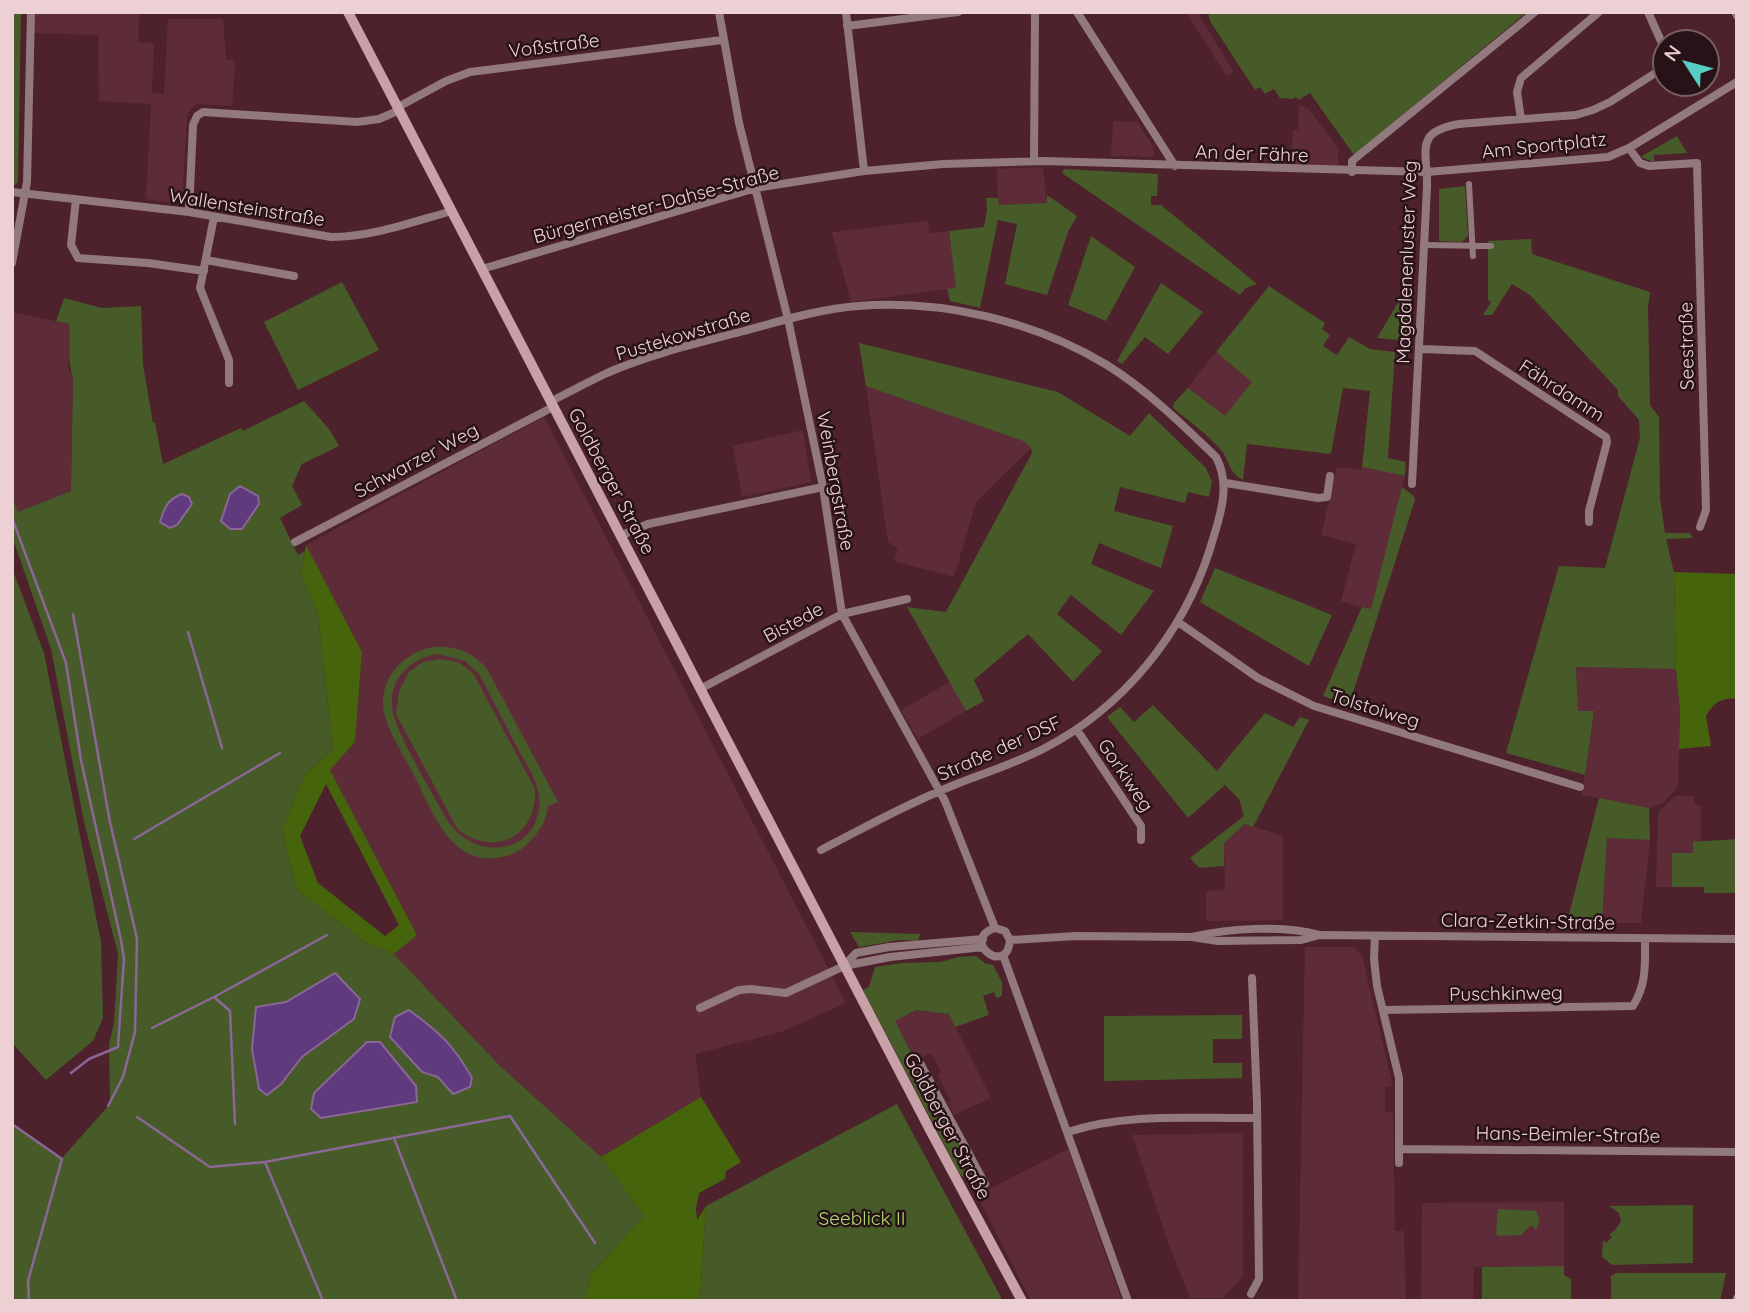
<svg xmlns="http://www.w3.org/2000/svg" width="1749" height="1313" viewBox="0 0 1749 1313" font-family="Quicksand,sans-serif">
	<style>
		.built { fill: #5e2c38 }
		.green { fill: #465b28; fill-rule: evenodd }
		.forest { fill: #46640c; fill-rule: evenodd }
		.water { fill: #5f3a7d; stroke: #8a6797; stroke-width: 2 }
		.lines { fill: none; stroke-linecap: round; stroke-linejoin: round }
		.stream { stroke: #8a6797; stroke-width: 2.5 }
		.pedestrian { stroke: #91797d; stroke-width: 6 }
		.minor { stroke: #91797d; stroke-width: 8 }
		.secondary { stroke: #c7a1a7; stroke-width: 10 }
		.labels { text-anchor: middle; stroke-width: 5; stroke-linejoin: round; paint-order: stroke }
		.street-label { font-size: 19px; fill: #edd0d4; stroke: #271317 }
		.park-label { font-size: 19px; fill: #afdb70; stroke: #271317 }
	</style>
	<rect width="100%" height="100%" fill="#4e222c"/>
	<path class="built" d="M33 12H139L138 42 154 43 152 93 164 94 168 19H223L226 59 232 60 235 64 232 106 196 104 190 110 187 117 182 200 178 203 146 199 151 104 99 101 98 35 33 33Z
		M1186 12H1197L1234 72 1227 77Z
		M1299 105 1309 109 1338 148V166L1291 164 1293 130H1298Z
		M1113 121 1137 122 1154 148V157L1111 156Z
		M1043 167 1047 203 998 205 997 169Z
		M928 221 929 233 949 231 956 288 851 302 832 232Z
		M12 312 69 324 72 346 68 367 73 378 71 491 18 512 12 497Z
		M1216 352 1253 381 1225 417 1188 388Z
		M866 386 1023 441 1031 448 976 502 954 577 894 561 898 548 888 542Z
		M544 417 846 1003 781 1032 695 1054 701 1097 601 1157 500 1066 394 954 417 935 330 770 355 742 362 652 306 545Z
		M803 430 811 482 742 497 733 446Z
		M1337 467 1361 470 1362 467 1405 476 1371 610 1341 601 1356 544 1321 535Z
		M1576 667 1676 669 1680 712 1678 787 1663 803 1649 808 1582 795 1594 712 1578 711Z
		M950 682 966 711 918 739 901 710Z
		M1675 796H1694V805H1701V842H1693V853L1672 854V887H1656L1658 813Z
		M1246 824 1283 836V920L1206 921V891L1225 890 1224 843Z
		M1607 838 1650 840 1641 923H1602Z
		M1305 947H1354L1362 956 1393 1086 1385 1087V1112H1393L1395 1231H1404L1406 1301H1298Z
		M916 1010 949 1014 991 1098 954 1115 948 1103 951 1101 938 1075 941 1072 931 1053 918 1059 912 1055 894 1021Z
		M1243 1133V1276L1223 1298H1190L1168 1242 1132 1135Z
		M1068 1149 1122 1301H1031L977 1195Z
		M1564 1202V1266L1474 1267 1473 1301H1421L1422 1203Z"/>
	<path class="green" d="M12 12H21L18 182 15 185H12Z
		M1208 12H1527L1354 155 1310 93 1299 100 1296 97 1293 99 1280 98 1274 89 1265 94 1260 87 1255 90 1210 21Z
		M1677 136 1687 153 1654 155V162L1643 158 1642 156Z
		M1064 169 1158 174 1157 196H1151V205H1161L1257 284 1246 288 1240 295 1062 173Z
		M1465 186 1468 236 1462 242 1439 241V189Z
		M1047 195 1077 216 1068 232 1047 295 1005 284 1017 224 998 220 980 308 950 301 947 289 956 288 949 231 984 227 987 210 986 198H998L999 205 1047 203Z
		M1091 236 1135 267 1106 321 1068 305Z
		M1531 239 1532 254 1650 292 1648 308 1650 405 1659 417 1660 498 1665 533H1690L1692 538 1666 539 1674 572 1676 669 1576 667 1578 711H1594L1585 775 1506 753 1559 566 1605 568 1640 438 1639 420 1618 396V390L1530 295 1512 284 1492 315H1483L1491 302 1488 300V241Z
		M342 282 379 350 298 390 264 322Z
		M1161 283 1203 312 1168 354 1145 337 1122 364 1117 361Z
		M1413 283 1410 341 1377 338 1403 294Z
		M1269 286 1325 323 1322 329 1330 335 1323 346 1337 355 1349 337 1370 349 1395 352 1388 458 1406 462 1405 476 1362 467 1370 391 1343 388 1331 454 1247 444 1243 480C1226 470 1231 461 1220 449 1207 434 1189 421 1173 408L1174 403 1188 388 1225 416 1252 382 1216 352Z
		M64 298 102 308 141 306 143 365 153 423 155 422 163 464 241 428 243 431 304 401 329 429 339 446 302 464 292 486 302 505 280 518 298 555 305 551 301 573 318 615 333 749 305 774 282 830 297 890 368 944 394 954 500 1066 601 1157 644 1216 590 1275 586 1301H12V1125L62 1158 110 1104 109 1044 114 1023 118 954 84 822 51 649 12 536V497L18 512 71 491 73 378C67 361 71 342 69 324L56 321Z
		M859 343 1058 392 1130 436 1149 413 1206 468 1212 482 1209 497 1188 492 1185 503 1120 487 1114 511 1173 526 1161 568 1099 543 1091 564 1154 591 1121 635 1071 595 1057 614 1102 651 1073 682 1028 634 974 680 984 701 966 711 907 607 946 612 1032 453 1031 448 1023 441 866 386Z
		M1402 487 1414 496 1415 500 1349 705 1323 696 1362 607 1371 609Z
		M12 568 44 653 101 942 103 1018 93 1041 46 1080 12 1043Z
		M1215 568 1332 615 1309 666 1200 602Z
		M433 647C454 645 473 652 487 669L558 802 548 806C547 823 536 836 524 847 516 854 505 857 495 858 449 863 431 808 414 775 404 756 389 734 384 712 378 680 402 653 433 647ZM438 654 465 661 479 674C493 700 506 726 519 751 527 765 537 780 539 796 545 852 477 866 447 820 434 796 393 729 392 706 389 678 412 658 438 654Z
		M440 659 458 662 473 673 535 789C537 836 497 858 458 830L396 714 399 691 409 672 423 662Z
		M1153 705 1217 771 1265 713 1293 727 1300 717 1309 720 1253 827 1245 824 1224 843V866L1199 868 1190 858 1244 816 1239 799 1225 785 1188 818 1107 717 1120 707 1134 722Z
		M1599 798 1649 808 1650 840 1607 838 1602 923 1567 922Z
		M1737 839V893H1704V887H1672V853H1693V842Z
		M850 932 920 934 918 941 900 940 859 947Z
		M976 956 986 964 993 965 1002 982V996L996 998 994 992 983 996 989 1015 955 1027 949 1014 916 1010 895 1021 912 1055 909 1059 918 1065 974 1172V1176L969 1179 964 1178 959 1173 863 990 869 987 875 967 902 963 941 962 958 957Z
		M1242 1015V1039H1213V1063H1242V1078L1104 1081V1016Z
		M897 1104 1003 1301H700L706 1206Z
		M1693 1205V1263L1612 1265 1602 1257 1603 1240 1606 1243 1612 1237 1610 1234 1616 1229 1621 1221 1619 1213 1609 1206Z
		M1498 1209 1536 1211 1540 1221 1536 1230 1531 1225 1521 1235 1498 1236 1496 1233Z
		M1564 1266V1275L1571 1279V1301H1482V1267Z
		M1616 1273H1726L1720 1301H1611V1276Z"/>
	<path class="forest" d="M306 545 362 652 355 742 330 770 417 935 394 954 368 944 297 890 282 830 305 774 333 749 318 615 301 573ZM326 784 399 925 385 936 318 883 300 836Z
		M1674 572 1737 574V698C1720 699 1715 701 1706 716L1711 746 1679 749 1680 712 1676 669Z
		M701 1097 741 1162 726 1171 725 1179 699 1193 696 1208 697 1220 706 1206 700 1301H586L590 1275 644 1216 601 1157Z"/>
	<path class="water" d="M240 486 258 496 259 504 242 529H230L221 521 230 494Z
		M182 494 189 497 192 504 177 525 170 528 160 522C164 508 168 499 182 494Z
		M335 973 360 999 354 1019 302 1057 281 1084 267 1095 259 1089 252 1049 256 1007 286 1002Z
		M409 1010C440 1033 453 1044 472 1078L470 1087 453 1094 438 1077 422 1072 390 1037 395 1017Z
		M367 1042H380L416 1086 417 1102 321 1118 311 1109 314 1093Z"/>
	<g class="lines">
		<path class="stream" d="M12 518 66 663 81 760 121 940 124 959 118 1047 89 1059 71 1073
			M73 614 110 822 137 939 135 1032 123 1077 108 1106
			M188 632 222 748
			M134 839 280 753
			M214 997 230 1011 235 1124
			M152 1028 214 997 327 935
			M137 1117 210 1167 265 1162 510 1116 595 1243
			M12 1124 62 1159 28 1281 29 1301
			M394 1138 457 1301
			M265 1162 323 1301"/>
		<path class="pedestrian" d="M1469 184 1473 256
			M1424 245 1491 246"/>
		<path class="minor" d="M719 12 739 123 788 319 823 487 842 614 945 801 995 928
			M846 12 864 171
			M1077 12 1175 166
			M1648 12 1665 50
			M1735 12 1737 16
			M847 26 958 12
			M398 107 446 81 470 72 722 40
			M1521 119 1517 92 1521 78 1599 12
			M1629 148 1640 163 1649 166 1697 163 1706 510 1700 527
			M1034 161 1035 12
			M1352 172V161L1535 12
			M12 192 189 212 331 237C372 237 412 222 452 211
			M76 199 71 245 78 258 148 263 204 271
			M189 212 193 125 197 116 203 112 357 122 379 119 400 110
			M214 217 200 288 229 360V383
			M206 260 294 276
			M12 263 27 182 31 12
			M482 269 756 188 864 171 943 164 1045 161 1427 172 1608 157 1629 148 1737 82
			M1420 349 1475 351 1606 437 1607 442 1589 511V522
			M550 402C569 392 588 382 607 373 651 354 698 343 744 331 781 321 819 309 858 306 942 299 1034 321 1107 365 1147 390 1182 424 1216 457 1232 487 1219 518 1210 549 1183 634 1123 708 1043 749 1010 766 974 776 940 791 899 808 860 830 821 850
			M1226 483 1318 498 1327 497 1330 476
			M1412 484 1427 187C1428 151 1413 132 1459 124L1576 115 1593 110 1610 102 1660 70 1665 64
			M620 536 648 524 823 487
			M295 542 553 407
			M1178 622 1258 678 1314 706 1580 787
			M700 689 842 614 907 599
			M1077 730 1141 826V840
			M995 928C959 940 1007 978 1010 940
			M995 928 1005 931 1010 940
			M1375 936 1374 959 1377 986 1399 1078V1163
			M1192 937C1230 928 1282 925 1320 935L1737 939
			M1010 940 1076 936 1192 937 1218 941 1301 940 1320 935
			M1003 955 1128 1301
			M844 966 856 953 889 947 983 939
			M700 1008 739 990 751 989 786 993 844 966 890 957 983 947
			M1383 1010 1633 1006C1647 983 1645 964 1645 938
			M921 1065 985 1184
			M1068 1132C1127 1112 1196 1119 1257 1118
			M1399 1149 1737 1152
			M1251 1294 1259 1279 1257 1103 1252 978
			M1736 1301 1737 1298"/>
		<path class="secondary" d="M348 12 930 1130 1022 1301"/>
	</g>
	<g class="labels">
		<g class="street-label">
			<text transform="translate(554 45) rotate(-7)" y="7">Voßstraße</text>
			<text transform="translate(1544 145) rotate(-6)" y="7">Am Sportplatz</text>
			<text transform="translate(1252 153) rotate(2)" y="7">An der Fähre</text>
			<text transform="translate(656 204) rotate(-15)" y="7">Bürgermeister-Dahse-Straße</text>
			<text transform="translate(247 207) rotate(9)" y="7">Wallensteinstraße</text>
			<text transform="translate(1406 262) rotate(-88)" y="7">Magdalenenluster Weg</text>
			<text transform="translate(683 334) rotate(-17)" y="7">Pustekowstraße</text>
			<text transform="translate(1686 346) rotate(-91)" y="7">Seestraße</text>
			<text transform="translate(1562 390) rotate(33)" y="7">Fährdamm</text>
			<text transform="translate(416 460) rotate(-28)" y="7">Schwarzer Weg</text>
			<text transform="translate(612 481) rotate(62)" y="7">Goldberger Straße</text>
			<text transform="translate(836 481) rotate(80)" y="7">Weinbergstraße</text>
			<text transform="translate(793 622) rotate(-28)" y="7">Bistede</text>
			<text transform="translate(1375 708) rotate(17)" y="7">Tolstoiweg</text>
			<text transform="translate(999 748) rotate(-24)" y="7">Straße der DSF</text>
			<text transform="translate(1126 775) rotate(56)" y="7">Gorkiweg</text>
			<text transform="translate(1528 921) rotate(1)" y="7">Clara-Zetkin-Straße</text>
			<text transform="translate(1506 993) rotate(-1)" y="7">Puschkinweg</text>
			<text transform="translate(948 1126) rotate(62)" y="7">Goldberger Straße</text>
			<text transform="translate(1568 1134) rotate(1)" y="7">Hans-Beimler-Straße</text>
		</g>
		<g class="park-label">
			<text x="862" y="1225">Seeblick II</text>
		</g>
	</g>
	<rect width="1749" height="1313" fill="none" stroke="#edd0d4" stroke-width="28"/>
	<g transform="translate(1686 63) rotate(306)"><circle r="33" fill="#271317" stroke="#765f63" stroke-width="2"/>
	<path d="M0-5L12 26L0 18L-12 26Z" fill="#56cec4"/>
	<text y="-10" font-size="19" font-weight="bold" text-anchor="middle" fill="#edd0d4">N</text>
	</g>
</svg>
